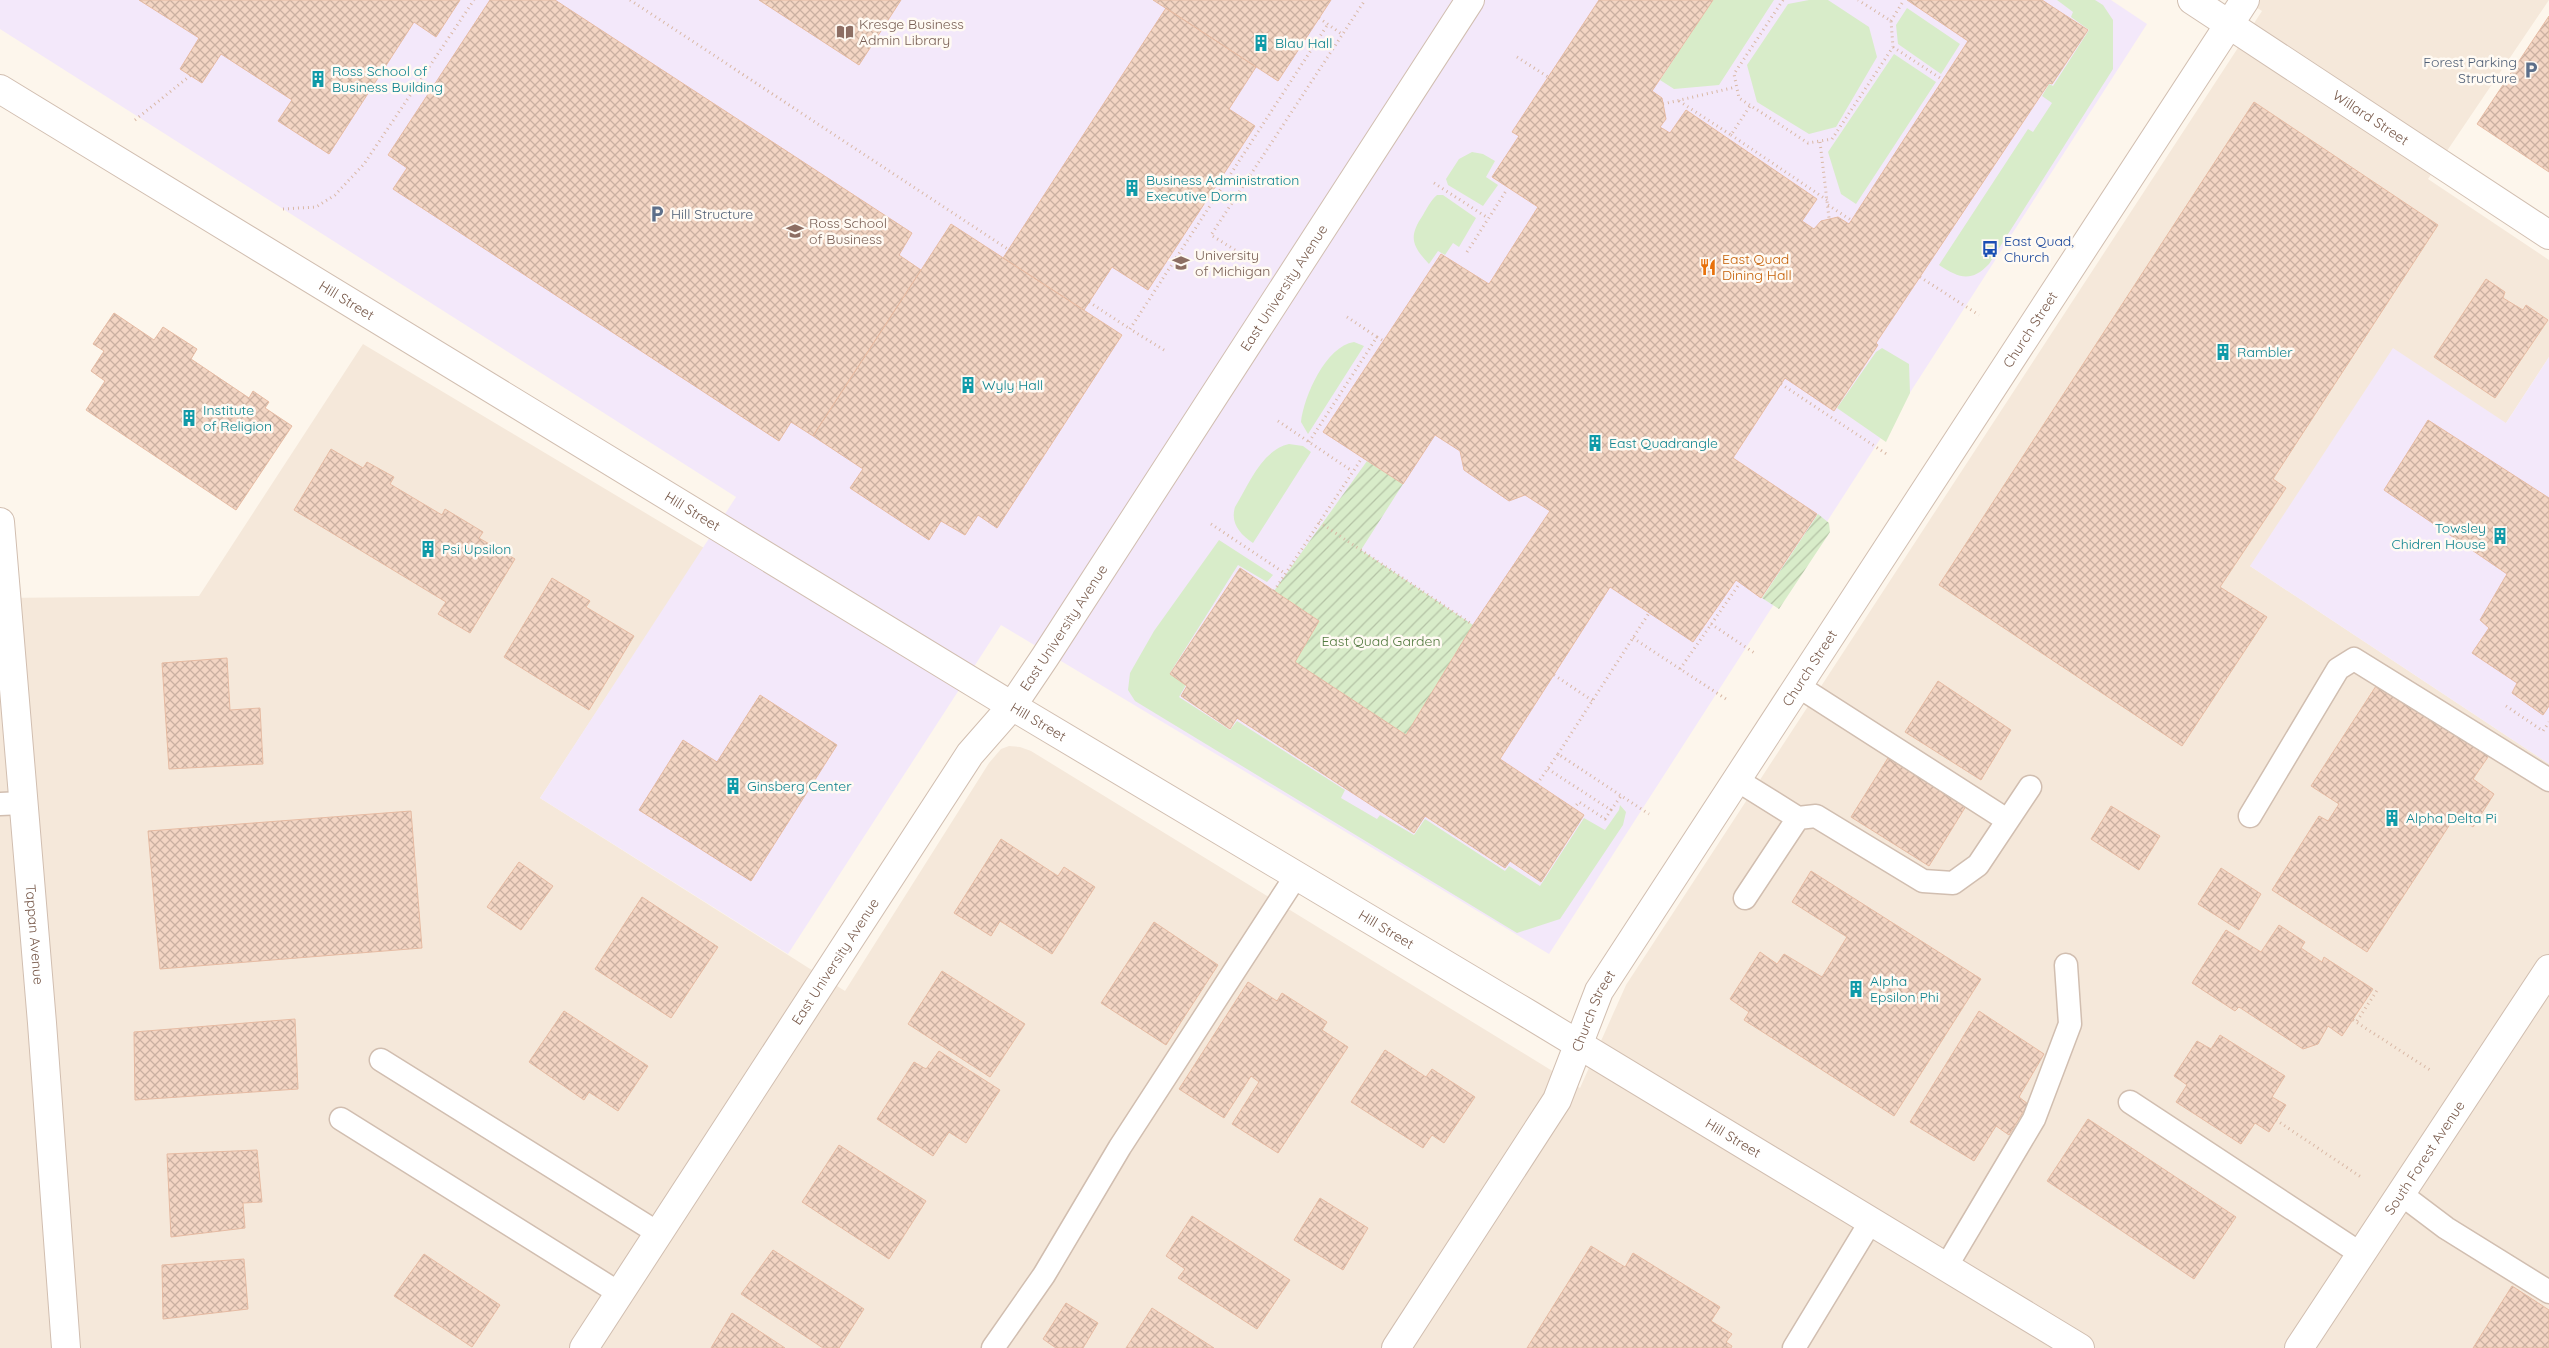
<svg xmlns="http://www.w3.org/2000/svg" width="2549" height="1348" viewBox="0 0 2549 1348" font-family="Quicksand,sans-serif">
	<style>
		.residential { fill: #f5e8da }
		.education { fill: #f3e8fa }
		.green { fill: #d8ecc9 }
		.garden { fill: url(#garden-furrows) }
		.building { fill: url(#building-cross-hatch); stroke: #e6bba3 }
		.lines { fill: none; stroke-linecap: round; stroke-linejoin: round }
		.service-casing { stroke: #d1beb0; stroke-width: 25 }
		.minor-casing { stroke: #d1beb0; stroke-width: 30 }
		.tertiary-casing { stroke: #d1beb0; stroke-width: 30 }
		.path { stroke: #d9b8a5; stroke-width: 3; stroke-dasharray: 1 4; stroke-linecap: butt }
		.service { stroke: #fff; stroke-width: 22 }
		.minor { stroke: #fff; stroke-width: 28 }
		.tertiary { stroke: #fff; stroke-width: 28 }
		.labels { text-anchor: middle; stroke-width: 5; stroke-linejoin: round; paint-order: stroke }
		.education-label { font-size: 14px; fill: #785e54; stroke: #fffaf3; text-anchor: start }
		.culture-label { font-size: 14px; fill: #0d838f; stroke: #fffaf3; text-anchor: start }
		.service-label { font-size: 14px; fill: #4e5e75; stroke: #fffaf3; text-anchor: end }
		.street-label { font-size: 14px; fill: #7a5c4d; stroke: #fffaf3 }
		.transit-label { font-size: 14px; fill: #164399; stroke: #fffaf3; text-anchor: start }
		.food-label { font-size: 14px; fill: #c56008; stroke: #fffaf3; text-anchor: start }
		.park-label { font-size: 14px; fill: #537a41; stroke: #fffaf3 }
	</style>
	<defs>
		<pattern id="garden-furrows" width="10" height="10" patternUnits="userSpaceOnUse" patternTransform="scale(1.25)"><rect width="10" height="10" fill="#d8ecc9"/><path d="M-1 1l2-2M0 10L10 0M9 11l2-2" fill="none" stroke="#b4c2a5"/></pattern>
		<pattern id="building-cross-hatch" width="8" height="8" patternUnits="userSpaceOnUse" patternTransform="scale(1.25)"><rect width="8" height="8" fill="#f3d5c3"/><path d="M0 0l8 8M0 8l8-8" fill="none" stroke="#cab0a1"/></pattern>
	</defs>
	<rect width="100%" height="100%" fill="#fdf6ec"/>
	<path class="residential" d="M2245 0H2549L2428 179 2549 260V357L2506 423 2250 566 2549 764V1348H0V598L199 596 363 344 704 548 540 798 845 991 989 763 1001 749 1009 746 1020 747 1031 751 1580 1088 1626 985 2262 11Z"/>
	<path class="education" d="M0 0H2111L2147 24 1549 954 1001 625 788 954 540 798 736 497 0 29Z
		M2393 348 2506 423 2549 357V764L2250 566Z"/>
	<path class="green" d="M1713 0H1774L1719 85 1674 89 1660 80Z
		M1809 0H1828L1869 27 1877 57 1836 127 1809 134 1757 102 1747 65 1788 4Z
		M2057 0H2095L2103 5 2113 20V69L1989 264C1971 283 1959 278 1939 265L2028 129 2033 132 2052 103 2042 96 2049 84 2053 86 2089 30 2071 17 2073 12Z
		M1907 8 1960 44 1941 74 1898 44 1896 25Z
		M1894 54 1936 82 1856 204 1841 194 1828 152Z
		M1472 152 1483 154 1495 161 1486 177 1498 185 1483 206 1448 185 1446 179 1459 159Z
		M1437 195H1443L1476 218 1459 247 1453 243 1445 255 1438 251 1429 264C1412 246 1408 237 1423 215 1427 208 1431 200 1437 195Z
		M1354 342 1364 346 1308 434 1301 422C1304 396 1326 346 1354 342Z
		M1882 348 1909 364 1910 393 1886 442 1837 408 1876 352Z
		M1289 444 1303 446 1311 452 1253 543C1240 534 1230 523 1235 507 1249 484 1262 450 1289 444Z
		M1219 540 1273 575 1267 582 1238 565 1170 673 1186 685 1179 697 1230 730 1237 721 1345 790 1341 798 1377 819 1380 815 1414 835 1425 819 1505 871 1509 866 1540 886 1584 818 1605 830 1619 810 1620 805 1626 812 1623 825 1560 919 1517 933 1135 701 1128 690 1130 673 1154 631Z"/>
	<path class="garden" d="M1367 461 1403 484 1361 550 1473 625 1406 735 1295 662 1319 621 1274 591Z
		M1818 514 1829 523 1830 532 1779 609 1762 598Z"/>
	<path class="building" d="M139 0H460L436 37 414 22 329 154 278 121 292 100 221 54 202 83 180 69 199 38Z
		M490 0H555L912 233 899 255 921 270 813 436 791 422 779 441 393 189 407 168 388 155Z
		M759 0H901L859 65Z
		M1153 0H1331L1278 81Z
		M1599 0H1713L1652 91 1662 98 1666 119 1660 127 1670 133 1686 110 1817 199 1802 221 1814 229 1821 221 1838 217 1849 224 1968 41 1907 0H2042L2088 30 2052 84 2049 83 1876 343 1878 345 1834 411 1785 378 1733 458 1817 514 1761 598 1736 580 1693 642 1610 587 1500 759 1584 815 1541 882 1510 861 1505 868 1425 816 1414 833 1237 718 1230 729 1181 696 1187 686 1170 674 1240 568 1319 621 1295 662 1406 735 1473 625 1550 511 1525 495 1509 501 1464 470 1460 451 1435 435 1403 484 1323 432 1441 254 1489 284 1538 207 1492 177 1519 136 1512 132Z
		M1166 8 1256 67 1229 109 1255 126 1148 290 1112 267 1084 310 1003 258Z
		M2549 16V172L2477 124Z
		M2254 102 2438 225 2273 479 2286 488 2220 587 2267 617 2182 746 1939 585Z
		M951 224 1122 335 997 528 978 515 965 535 941 521 929 540 850 488 863 469 813 436Z
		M2486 279 2505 292 2503 298 2523 310 2526 305 2548 320 2495 398 2434 357Z
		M114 313 154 340 163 327 197 349 191 359 249 398 253 391 269 402 265 408 292 426 236 510 86 410 105 381 91 371 104 351 93 344Z
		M2428 420 2549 498V706L2543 715 2512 693 2517 683 2472 653 2489 628 2480 620 2507 574 2384 490Z
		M331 449 363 468 367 462 394 477 390 484 442 515 445 509 483 532 479 538 515 559 470 633 438 614 446 602 294 510Z
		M552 578 590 601 586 607 634 636 589 710 504 657Z
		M227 658 230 710 260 708 263 764 169 769 162 663Z
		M1938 681 2011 730 1981 780 1905 732Z
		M2378 683 2490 754 2473 779 2494 794 2473 827 2456 815 2367 952 2272 890 2319 816 2328 821 2339 804 2311 786Z
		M760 695 837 745 751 881 639 810 683 740 717 762Z
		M1888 758 1966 806 1929 866 1851 817Z
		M2111 806 2160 836 2139 870 2091 839Z
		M411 811 422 948 160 969 148 831Z
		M1001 839 1058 876 1064 867 1095 887 1052 954 1000 921 991 936 954 913Z
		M519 862 553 886 521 930 487 907Z
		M2221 868 2261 894 2239 930 2198 904Z
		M1811 871 1981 979 1894 1116 1744 1020 1749 1012 1730 999 1760 952 1777 964 1784 954 1822 977 1847 937 1792 902Z
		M642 897 718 947 671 1018 595 969Z
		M1154 922 1218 965 1166 1045 1101 1003Z
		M2279 925 2305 942 2301 948 2322 962 2324 957 2373 989 2342 1036 2328 1026 2318 1044 2303 1049 2239 1007 2235 1011 2192 983 2226 930 2261 952Z
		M942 971 1025 1024 990 1077 908 1024Z
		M1248 982 1277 1001 1282 993 1327 1022 1322 1030 1348 1047 1278 1153 1232 1124 1259 1082 1251 1076 1224 1118 1179 1089Z
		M564 1011 648 1066 618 1111 589 1092 584 1100 529 1062Z
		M1979 1011 2044 1054 2019 1097 2028 1104 2009 1135 1996 1126 1974 1161 1910 1122Z
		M295 1019 298 1089 135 1100 134 1032Z
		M2220 1035 2285 1076 2272 1097 2286 1105 2269 1132 2255 1123 2241 1144 2176 1102 2187 1085 2174 1076 2197 1041 2211 1049Z
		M1385 1050 1426 1077 1432 1069 1475 1097 1444 1143 1432 1135 1423 1148 1351 1102Z
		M939 1051 1000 1090 966 1143 949 1132 933 1156 877 1119 914 1062 926 1069Z
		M2088 1119 2236 1217 2194 1279 2047 1181Z
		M839 1145 926 1201 889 1259 802 1202Z
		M257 1150 262 1202 243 1203 245 1228 171 1237 167 1154Z
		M1320 1198 1368 1228 1343 1270 1294 1240Z
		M1192 1216 1290 1280 1257 1329 1178 1278 1185 1269 1166 1256Z
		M1591 1246 1625 1267 1633 1253 1720 1307 1711 1321 1732 1334 1726 1342 1732 1346 1731 1348H1527Z
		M773 1250 864 1309 839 1348H823L741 1294Z
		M424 1254 500 1305 472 1347 394 1296Z
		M244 1259 248 1309 163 1319 162 1265Z
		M2512 1286 2549 1310V1348H2473Z
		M1066 1303 1098 1323 1083 1348H1056L1043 1339Z
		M1152 1308 1214 1348H1126Z
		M732 1313 785 1348H711Z"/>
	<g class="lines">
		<g class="service-casing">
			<path id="service" d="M1798 686 2007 820
				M1737 780 1798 818 1745 898
				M0 804 23 803
				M2250 816 2338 669 2354 659 2549 780
				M1798 818 1816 816 1923 881 1953 883 1978 865 2030 787
				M381 1060 658 1233
				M2130 1102 2361 1254
				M341 1119 619 1293
				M2401 1194 2446 1228 2549 1292
				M1946 1267 2034 1119 2070 1024 2066 965
				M993 1348 1044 1275 1120 1147 1296 876
				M1794 1348 1871 1221"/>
		</g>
		<g class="minor-casing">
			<g id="minor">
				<path id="s1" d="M2192 0 2549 235"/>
				<path id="s2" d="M0 522 42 1023 66 1348"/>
				<path id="s3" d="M584 1348 970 754 1012 706 1045 657 1470 0"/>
				<path id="s4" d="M1396 1348 1557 1100 1599 991 2245 0"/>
				<path id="s5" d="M2299 1348 2549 969"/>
			</g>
		</g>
		<g class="tertiary-casing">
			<g id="tertiary">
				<path id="s6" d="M0 89 1012 706 1530 1015 2080 1348"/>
			</g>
		</g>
		<path class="path" d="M630 0 1009 250
			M1783 0 1734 74 1739 98 1808 143 1832 139 1893 47 1891 21 1858 0
			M1319 18 1343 35
			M1891 21 1904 0
			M1893 47 1943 80
			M1517 57 1548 77
			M1679 101 1731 135 1750 106
			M1663 104 1736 87
			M135 120 191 75
			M1731 135 1827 200
			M1820 142 1829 218
			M1434 183 1488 218
			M1828 205 1851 220
			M283 209 316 207 335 195 364 164 474 0
			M1235 250 1211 235 1365 0
			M1467 252 1506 191
			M1920 277 1979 315
			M1089 302 1130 329
			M1347 317 1377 337
			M1164 350 1130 329 1328 24
			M1781 384 1888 455
			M1278 421 1352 471
			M1309 442 1377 337 1382 340
			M1319 522 1473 625
			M1211 524 1286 574
			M1274 591 1362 458
			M1711 624 1756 654
			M1633 638 1726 699
			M1680 669 1740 583
			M1554 675 1593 701
			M2506 706 2543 731 2549 722
			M1558 754 1649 613
			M1548 769 1611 810 1605 819 1579 802 1574 808
			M1537 784 1558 754 1649 814
			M1611 810 1621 796
			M2353 1020 2430 1070
			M2357 1021 2378 989
			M2276 1120 2361 1177"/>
		<use href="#service" class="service"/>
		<use href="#minor" class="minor"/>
		<use href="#tertiary" class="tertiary"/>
	</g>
	<defs>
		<g id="library-bare" transform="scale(1.35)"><path d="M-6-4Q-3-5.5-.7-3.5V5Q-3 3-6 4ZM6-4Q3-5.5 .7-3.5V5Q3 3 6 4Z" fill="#8d6e63" stroke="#fffaf3" stroke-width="2.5" paint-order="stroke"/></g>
		<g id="building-bare" transform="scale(1.35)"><path d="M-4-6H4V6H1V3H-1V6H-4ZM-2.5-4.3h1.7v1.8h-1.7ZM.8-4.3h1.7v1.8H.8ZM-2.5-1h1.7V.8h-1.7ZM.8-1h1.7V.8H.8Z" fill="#0f9aa8" stroke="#fffaf3" stroke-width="2.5" paint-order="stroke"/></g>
		<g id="parking-bare" transform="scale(1.35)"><path d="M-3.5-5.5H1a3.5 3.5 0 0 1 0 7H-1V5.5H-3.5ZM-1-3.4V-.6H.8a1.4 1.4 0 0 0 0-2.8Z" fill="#5c6f8a" stroke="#fffaf3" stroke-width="2.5" paint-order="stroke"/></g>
		<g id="university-bare" transform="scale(1.35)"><path d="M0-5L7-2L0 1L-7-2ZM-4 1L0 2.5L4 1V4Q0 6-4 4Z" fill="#8d6e63" stroke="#fffaf3" stroke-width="2.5" paint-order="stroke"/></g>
		<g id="bus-bare" transform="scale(1.35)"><path d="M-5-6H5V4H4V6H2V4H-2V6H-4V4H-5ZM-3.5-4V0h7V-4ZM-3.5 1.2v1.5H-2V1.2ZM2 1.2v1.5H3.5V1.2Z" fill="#1a4fb4" stroke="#fffaf3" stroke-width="2.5" paint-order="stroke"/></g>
		<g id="restaurant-bare" transform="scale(1.35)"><path d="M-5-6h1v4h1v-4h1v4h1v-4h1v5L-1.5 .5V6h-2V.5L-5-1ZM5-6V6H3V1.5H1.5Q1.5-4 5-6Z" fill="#e8710a" stroke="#fffaf3" stroke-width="2.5" paint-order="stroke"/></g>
	</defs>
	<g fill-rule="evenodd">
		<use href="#library-bare" x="845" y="32"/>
		<use href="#building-bare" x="1261" y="43"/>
		<use href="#parking-bare" x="2531" y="70"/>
		<use href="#building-bare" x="318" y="79"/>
		<use href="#building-bare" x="1132" y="188"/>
		<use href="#parking-bare" x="657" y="214"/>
		<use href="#university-bare" x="795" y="231"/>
		<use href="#bus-bare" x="1990" y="249"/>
		<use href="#university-bare" x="1181" y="263"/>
		<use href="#restaurant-bare" x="1708" y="267"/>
		<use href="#building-bare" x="2223" y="352"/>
		<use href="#building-bare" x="968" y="385"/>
		<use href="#building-bare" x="189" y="418"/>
		<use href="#building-bare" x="1595" y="443"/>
		<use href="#building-bare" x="2500" y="536"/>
		<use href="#building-bare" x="428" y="549"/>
		<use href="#building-bare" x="733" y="786"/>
		<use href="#building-bare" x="2392" y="818"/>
		<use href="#building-bare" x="1856" y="989"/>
	</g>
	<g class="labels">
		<g class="education-label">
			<text x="859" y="29">Kresge Business<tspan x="859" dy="16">Admin Library</tspan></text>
			<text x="809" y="228">Ross School<tspan x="809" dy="16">of Business</tspan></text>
			<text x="1195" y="260">University<tspan x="1195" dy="16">of Michigan</tspan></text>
		</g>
		<g class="culture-label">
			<text x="1275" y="48">Blau Hall</text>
			<text x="332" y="76">Ross School of<tspan x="332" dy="16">Business Building</tspan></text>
			<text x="1146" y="185">Business Administration<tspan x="1146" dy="16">Executive Dorm</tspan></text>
			<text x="2237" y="357">Rambler</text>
			<text x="982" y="390">Wyly Hall</text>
			<text x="203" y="415">Institute<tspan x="203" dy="16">of Religion</tspan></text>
			<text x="1609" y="448">East Quadrangle</text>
			<text x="2486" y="533" text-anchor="end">Towsley<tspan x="2486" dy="16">Chidren House</tspan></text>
			<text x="442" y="554">Psi Upsilon</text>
			<text x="747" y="791">Ginsberg Center</text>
			<text x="2406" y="823">Alpha Delta Pi</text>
			<text x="1870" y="986">Alpha<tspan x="1870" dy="16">Epsilon Phi</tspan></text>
		</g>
		<g class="service-label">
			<text x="2517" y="67">Forest Parking<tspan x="2517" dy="16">Structure</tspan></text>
			<text x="671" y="219" text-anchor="start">Hill Structure</text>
		</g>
		<g class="street-label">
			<text dy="5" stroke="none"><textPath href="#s1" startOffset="214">Willard Street</textPath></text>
			<text dy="5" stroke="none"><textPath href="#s3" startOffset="1271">East University Avenue</textPath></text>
			<text dy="5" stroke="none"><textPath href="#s6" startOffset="406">Hill Street</textPath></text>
			<text dy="5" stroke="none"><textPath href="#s4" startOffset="1202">Church Street</textPath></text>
			<text dy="5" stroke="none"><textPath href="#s6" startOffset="811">Hill Street</textPath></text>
			<text dy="5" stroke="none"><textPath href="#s3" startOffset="866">East University Avenue</textPath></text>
			<text dy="5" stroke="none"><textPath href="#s4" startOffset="798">Church Street</textPath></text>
			<text dy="5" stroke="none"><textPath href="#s6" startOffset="1216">Hill Street</textPath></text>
			<text dy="5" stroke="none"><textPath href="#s6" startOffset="1621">Hill Street</textPath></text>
			<text dy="5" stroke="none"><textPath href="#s2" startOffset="414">Tappan Avenue</textPath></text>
			<text dy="5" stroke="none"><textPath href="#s3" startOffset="461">East University Avenue</textPath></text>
			<text dy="5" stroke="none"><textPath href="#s4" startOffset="392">Church Street</textPath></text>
			<text dy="5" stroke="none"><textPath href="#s6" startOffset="2026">Hill Street</textPath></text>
			<text dy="5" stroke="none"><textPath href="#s5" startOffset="228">South Forest Avenue</textPath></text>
		</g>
		<g class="transit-label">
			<text x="2004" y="246">East Quad,<tspan x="2004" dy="16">Church</tspan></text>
		</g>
		<g class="food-label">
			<text x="1722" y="264">East Quad<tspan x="1722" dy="16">Dining Hall</tspan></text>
		</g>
		<g class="park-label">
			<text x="1381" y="646">East Quad Garden</text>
		</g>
	</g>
</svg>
